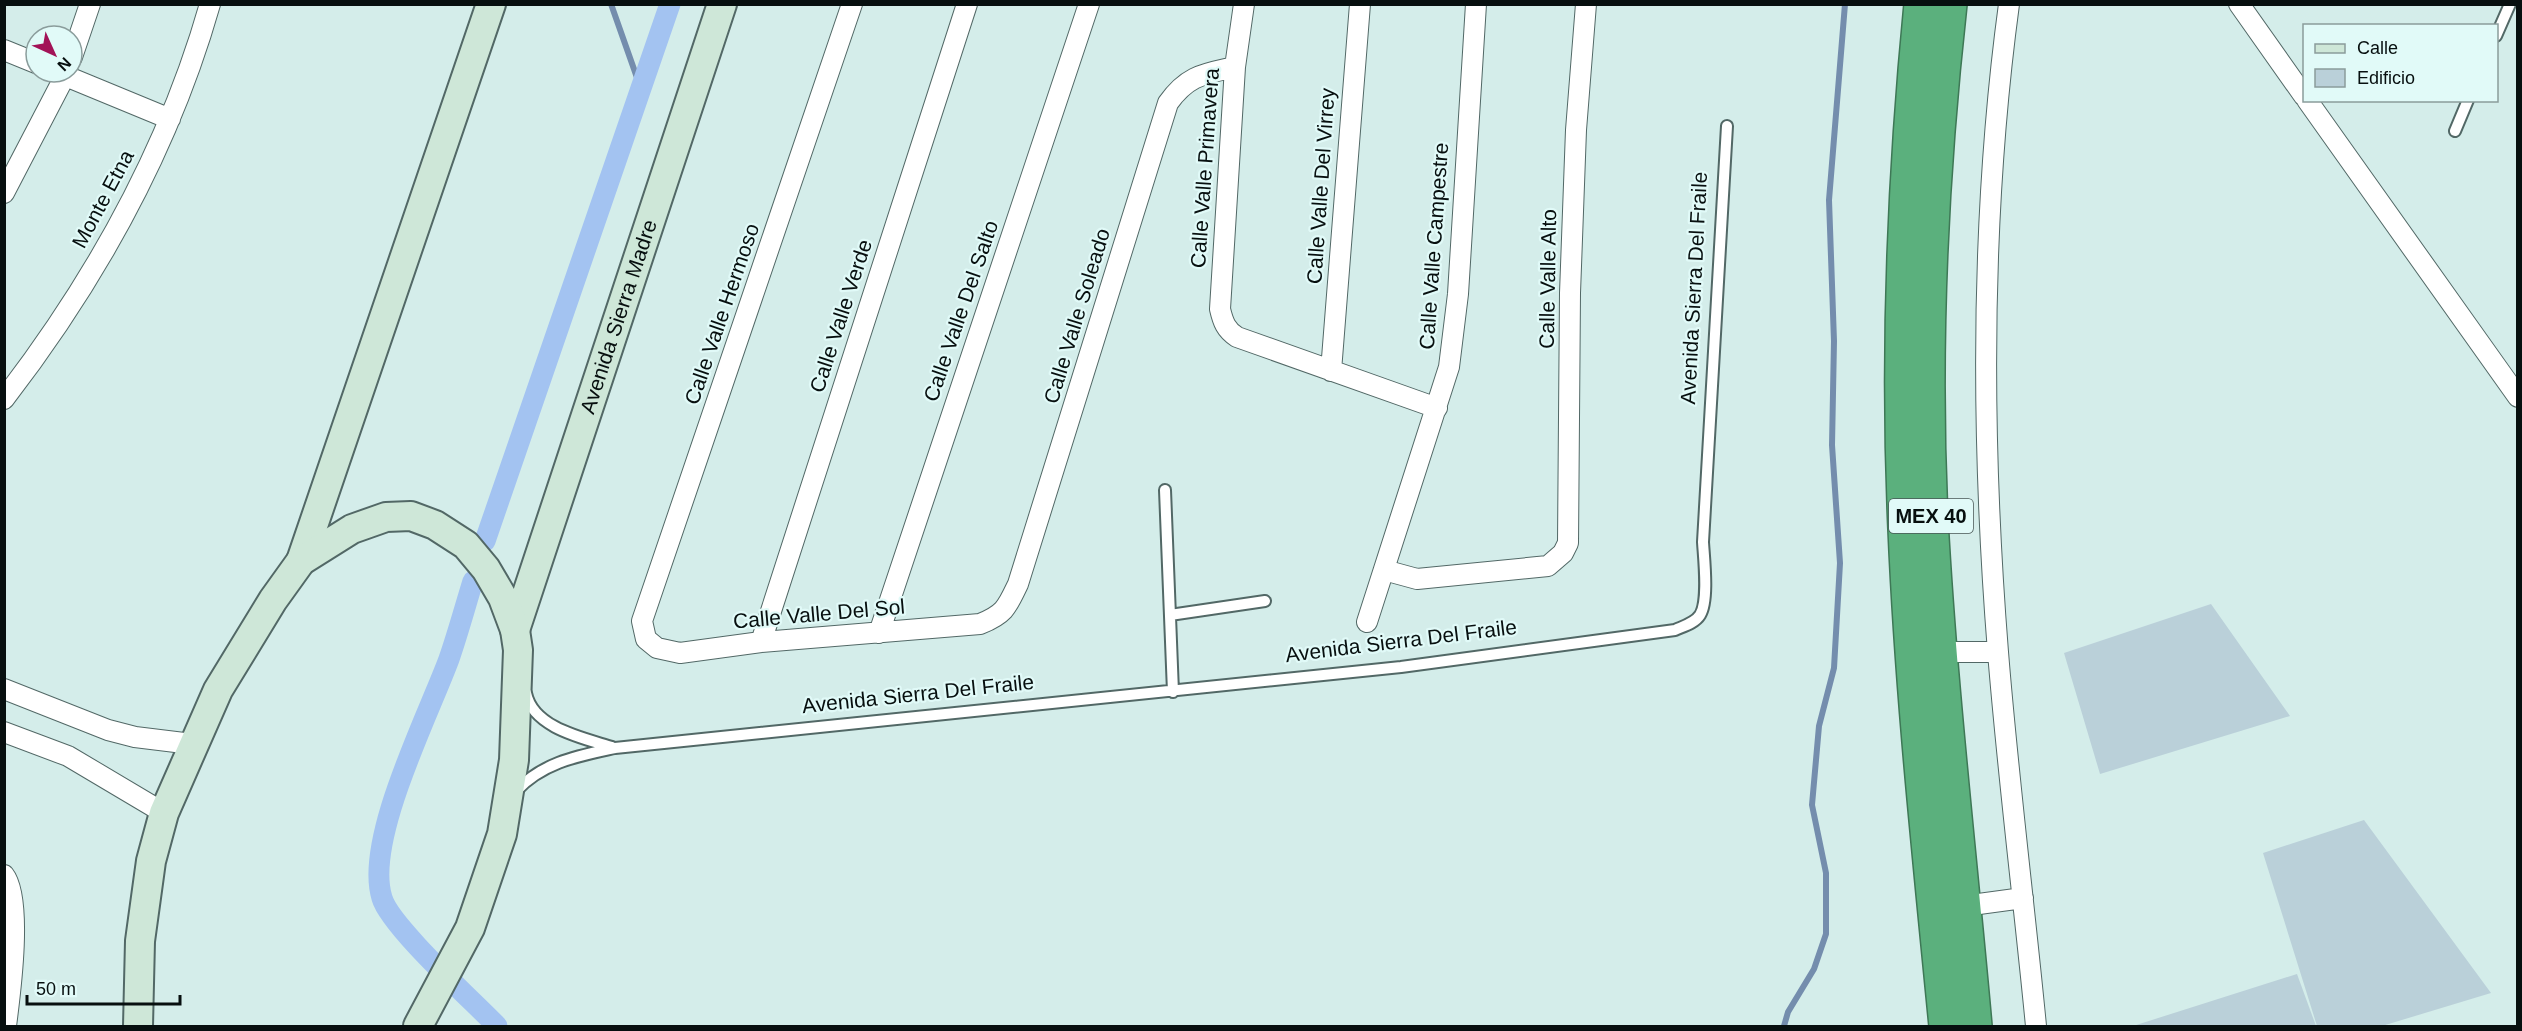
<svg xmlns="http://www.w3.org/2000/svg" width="2522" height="1031" viewBox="0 0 2522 1031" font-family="Arial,sans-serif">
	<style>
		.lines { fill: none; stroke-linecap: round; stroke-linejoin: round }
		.stream { stroke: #748dad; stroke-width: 6 }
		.canal { stroke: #a3c3f1; stroke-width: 21 }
		.building { fill: #bad0d9 }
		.lane-casing { stroke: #526866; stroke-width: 14 }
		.street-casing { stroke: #526866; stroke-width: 22 }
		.secondary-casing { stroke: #526866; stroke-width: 32 }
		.highway-casing { stroke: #3e7856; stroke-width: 36 }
		.lane { stroke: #fff; stroke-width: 10 }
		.street { stroke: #fff; stroke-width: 20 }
		.secondary { stroke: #cee7d8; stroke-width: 28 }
		.highway { stroke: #5bb07d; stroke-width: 33 }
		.labels { text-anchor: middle; stroke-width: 4.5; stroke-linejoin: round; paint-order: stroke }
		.shield { fill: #e1faf8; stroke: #485655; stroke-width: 1.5 }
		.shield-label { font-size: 20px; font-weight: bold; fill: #070f0f }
		.street-label { font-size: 21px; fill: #070f0f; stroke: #e1faf8 }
	</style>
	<rect width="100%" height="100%" fill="#d4edea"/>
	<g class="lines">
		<path class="stream" d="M611 4 641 89
			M1784 1026 1788 1012 1814 969 1826 934V873L1812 805 1819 726 1834 668 1840 563 1832 445 1834 341 1829 200 1845 4"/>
		<path class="canal" d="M485 541 670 4
			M473 581C465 607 458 633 449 659 428 716 364 841 382 898 390 926 473 1001 497 1026"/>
	</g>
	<path class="building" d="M2211 604 2290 716 2100 774 2064 653Z
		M2364 820 2491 993 2382 1026H2317L2263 853Z
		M2297 974 2316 1026H2133Z"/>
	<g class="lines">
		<g class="lane-casing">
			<path id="lane" d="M2496 36 2510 4
				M2455 131 2468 100
				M1165 490 1173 692
				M1170 615 1265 601
				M526 693C533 728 583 738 612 747
				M516 791C543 762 578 756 615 748L1401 667 1675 630C1684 626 1695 623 1700 615 1709 601 1704 559 1703 542L1727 126"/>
		</g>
		<g class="street-casing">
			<path id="street" d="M852 4 642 621 646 639 657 648 680 653 761 642 980 624C1005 614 1007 607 1018 584L1168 103C1188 75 1204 74 1235 67
				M1244 4 1235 67 1220 309C1223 322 1226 330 1237 337L1437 408
				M2009 4C1980 218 1981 438 1998 652 2008 777 2024 902 2036 1026
				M2239 4 2304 96
				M4 50 36 63
				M72 57 90 4
				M56 72 170 119
				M2307 100 2518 397
				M4 193 67 72
				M1331 371 1360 4
				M4 399C95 281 169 148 210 4
				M1384 570 1417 579 1548 566 1563 553 1568 543 1570 293 1576 130 1586 4
				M1367 622 1449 367 1458 294 1476 4
				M879 633 1089 4
				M761 642 967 4
				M1940 652H1998
				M4 689 108 730 135 737 192 744
				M4 732 68 756 164 813
				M4 875C23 899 10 995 6 1026
				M1964 906 2023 898"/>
		</g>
		<g class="secondary-casing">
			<g id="secondary">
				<path d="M301 561 491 4"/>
				<path id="s1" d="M515 630 722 4"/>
				<path d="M138 1026 140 941 151 861 164 813 218 690 273 600 301 561 352 529 386 517 411 516 435 525 466 545 486 569 503 598 515 630 518 650 514 760 502 834 470 928 418 1026"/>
			</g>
		</g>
		<g class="highway-casing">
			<path id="highway" d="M1921 4C1904 178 1897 354 1905 529 1912 695 1930 861 1946 1026
				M1950 4C1931 175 1923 347 1931 519 1940 688 1960 857 1975 1026"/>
		</g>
		<use href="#lane" class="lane"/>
		<use href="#street" class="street"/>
		<use href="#secondary" class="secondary"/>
		<use href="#highway" class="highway"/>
	</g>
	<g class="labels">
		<rect class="shield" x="1889" y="499" width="84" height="34" rx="4.5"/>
		<g class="shield-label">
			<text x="1931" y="523">MEX 40</text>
		</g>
		<g class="street-label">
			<text transform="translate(1205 168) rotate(-86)" y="7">Calle Valle Primavera</text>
			<text transform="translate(1321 186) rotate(-86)" y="7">Calle Valle Del Virrey</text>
			<text transform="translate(103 199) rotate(-62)" y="7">Monte Etna</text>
			<text transform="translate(1434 246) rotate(-86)" y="7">Calle Valle Campestre</text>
			<text transform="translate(1548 279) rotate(-89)" y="7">Calle Valle Alto</text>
			<text transform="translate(1694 288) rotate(-87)" y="7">Avenida Sierra Del Fraile</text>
			<text transform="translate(961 311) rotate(-71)" y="7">Calle Valle Del Salto</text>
			<text transform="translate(722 314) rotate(-71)" y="7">Calle Valle Hermoso</text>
			<text transform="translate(841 316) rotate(-72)" y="7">Calle Valle Verde</text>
			<text transform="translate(1077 316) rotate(-73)" y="7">Calle Valle Soleado</text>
			<text dy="7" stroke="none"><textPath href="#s1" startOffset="330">Avenida Sierra Madre</textPath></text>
			<text transform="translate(819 614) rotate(-5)" y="7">Calle Valle Del Sol</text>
			<text transform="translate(1401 641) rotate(-7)" y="7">Avenida Sierra Del Fraile</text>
			<text transform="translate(918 694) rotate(-6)" y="7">Avenida Sierra Del Fraile</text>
		</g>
	</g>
	<rect width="2522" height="1031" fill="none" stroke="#070f0f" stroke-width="12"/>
	<rect x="2303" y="24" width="195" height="78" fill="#e1faf8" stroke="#8a9c9b" stroke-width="1.5"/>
	<rect x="2315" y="44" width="30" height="9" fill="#cee7d8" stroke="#8a9c9b" stroke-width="1.5"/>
	<text x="2357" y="54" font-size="18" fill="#070f0f">Calle</text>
	<rect x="2315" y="69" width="30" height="18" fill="#bad0d9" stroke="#8a9c9b" stroke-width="1.5"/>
	<text x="2357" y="84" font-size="18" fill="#070f0f">Edificio</text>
	<g transform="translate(54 54) rotate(135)"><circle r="28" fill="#e1faf8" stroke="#8a9c9b" stroke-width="1.5"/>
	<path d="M0-4.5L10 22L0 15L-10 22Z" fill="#a21257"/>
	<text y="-9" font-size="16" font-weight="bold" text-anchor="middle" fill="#070f0f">N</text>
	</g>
	<path d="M27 995v9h153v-9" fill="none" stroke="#070f0f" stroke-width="3"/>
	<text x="36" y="995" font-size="18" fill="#070f0f" stroke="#e1faf8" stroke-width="4.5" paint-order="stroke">50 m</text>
</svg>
